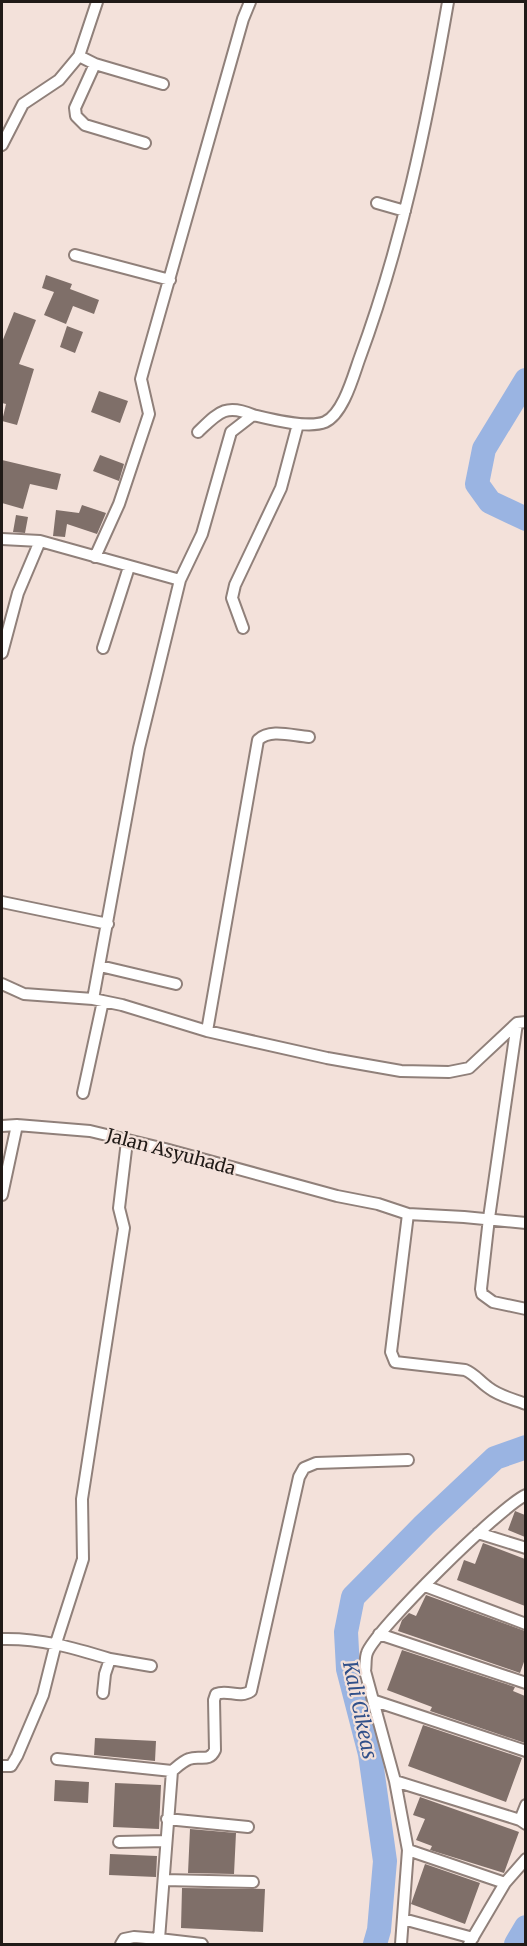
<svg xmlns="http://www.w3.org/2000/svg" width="527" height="1946" viewBox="0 0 527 1946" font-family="Merriweather,serif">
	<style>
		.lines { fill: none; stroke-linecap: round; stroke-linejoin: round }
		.river { stroke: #9ab4e2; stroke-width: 24 }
		.building { fill: #7f6f69 }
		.minor-casing { stroke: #90807a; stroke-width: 14 }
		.minor { stroke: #fff; stroke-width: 10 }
		.labels { text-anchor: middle; stroke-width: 4.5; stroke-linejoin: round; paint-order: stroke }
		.street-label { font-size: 18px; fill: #201a17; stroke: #f3e1da }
		.water-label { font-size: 20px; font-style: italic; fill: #315089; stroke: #f3e1da }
	</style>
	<rect width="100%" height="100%" fill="#f3e1da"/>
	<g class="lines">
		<path class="river" d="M526 380 484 449 477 484 490 502 526 519
			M375 1944 379 1930 385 1861 370 1754 348 1669 346 1632 353 1597 424 1525 495 1458 526 1447
			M516 1944 526 1927"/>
	</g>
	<path class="building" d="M46 275 72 284 70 289 99 300 94 314 73 306 66 324 44 315 54 292 42 288Z
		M14 312 36 320 19 364 34 369 17 425 2 421 6 404 2 403V342Z
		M67 326 83 332 75 353 60 347Z
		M99 391 128 401 120 423 91 412Z
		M100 455 124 464 119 481 93 471Z
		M2 460 61 474 57 490 30 484 23 509 2 503Z
		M82 505 106 513 97 534 67 524 65 537 53 536 56 510 79 513Z
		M16 515 28 517 25 533 13 532Z
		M515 1511 525 1515V1537L508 1530Z
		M483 1543 525 1559V1606L457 1580 464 1560 475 1564Z
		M426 1595 525 1631V1659L520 1673 398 1631 402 1620 409 1613 416 1616Z
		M402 1650 515 1687 513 1691 525 1696V1743L430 1711 432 1707 387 1690Z
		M423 1725 522 1758 506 1802 408 1766Z
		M95 1738 156 1741 155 1761 94 1755Z
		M55 1780 89 1782 88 1803 54 1801Z
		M115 1783 161 1785 159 1829 113 1827Z
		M420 1797 519 1832 504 1873 430 1850 432 1846 416 1840 425 1819 413 1815Z
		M190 1829 236 1833 234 1874 188 1873Z
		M110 1854 157 1856 156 1877 109 1875Z
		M425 1864 480 1883 465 1924 411 1904Z
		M182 1888 265 1889 263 1932 181 1928Z"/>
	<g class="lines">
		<g class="minor-casing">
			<path id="minor" d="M79 56 95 64 163 84
				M95 64 75 108 76 116 85 125 145 143
				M2 145 23 104 59 80 79 56 97 2
				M377 203 405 211
				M75 255 170 280
				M198 432C218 413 225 403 253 415
				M2 539 40 541 180 580
				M95 557 119 504 149 414 141 379 144 368 243 19 250 2
				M243 628 232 598 235 585 281 488 298 424
				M103 648 129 567
				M2 653 18 593 40 541
				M2 902 108 924
				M100 966 176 984
				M2 984 24 994 93 999 122 1005 207 1031 327 1058 401 1071 449 1072 469 1068 517 1023 526 1022
				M93 999 139 748 180 580 202 534 231 432 253 415C270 419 308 429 325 422 343 414 353 377 359 360 402 244 427 123 448 2
				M517 1023 489 1218 481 1289 482 1294 493 1302 526 1309
				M207 1031 258 740C270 728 293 736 309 737
				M83 1093 103 1001
				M2 1126 17 1125 90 1131 165 1149 337 1196 378 1204 408 1214 464 1217 526 1223
				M2 1195 17 1125
				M408 1214 391 1352 395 1362 465 1370C475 1374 480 1382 489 1388 499 1396 513 1399 526 1404
				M478 1533 526 1548
				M425 1586 526 1624
				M379 1634 526 1683
				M2 1639C40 1638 74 1648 110 1659L105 1674 103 1693
				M110 1659 151 1666
				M375 1701 526 1751
				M57 1759 172 1771 159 1939 134 1937 124 1939 121 1944
				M2 1766H11L17 1756 43 1695 56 1643 83 1559 82 1499 124 1228 119 1208 127 1141
				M172 1771C177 1767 183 1761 189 1759 200 1755 209 1763 215 1750L214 1700 216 1694C228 1689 239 1699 251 1691L299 1477 304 1468 316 1463 408 1460
				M395 1781 520 1820 526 1824
				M167 1819 248 1827
				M520 1820 526 1805
				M119 1842 166 1841
				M408 1850 505 1883
				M164 1880 253 1882
				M403 1919 473 1938
				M159 1939 202 1944
				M401 1944 408 1850 395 1781 365 1671C366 1666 365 1658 367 1653 375 1630 501 1506 526 1495
				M469 1944 505 1883 526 1859"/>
		</g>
		<use href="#minor" class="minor"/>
	</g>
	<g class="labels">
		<g class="street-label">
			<text transform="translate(171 1152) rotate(15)" y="6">Jalan Asyuhada</text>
		</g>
		<g class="water-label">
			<text transform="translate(360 1710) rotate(78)" y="7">Kali Cikeas</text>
		</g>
	</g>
	<rect width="527" height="1946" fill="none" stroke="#201a17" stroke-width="6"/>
</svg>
